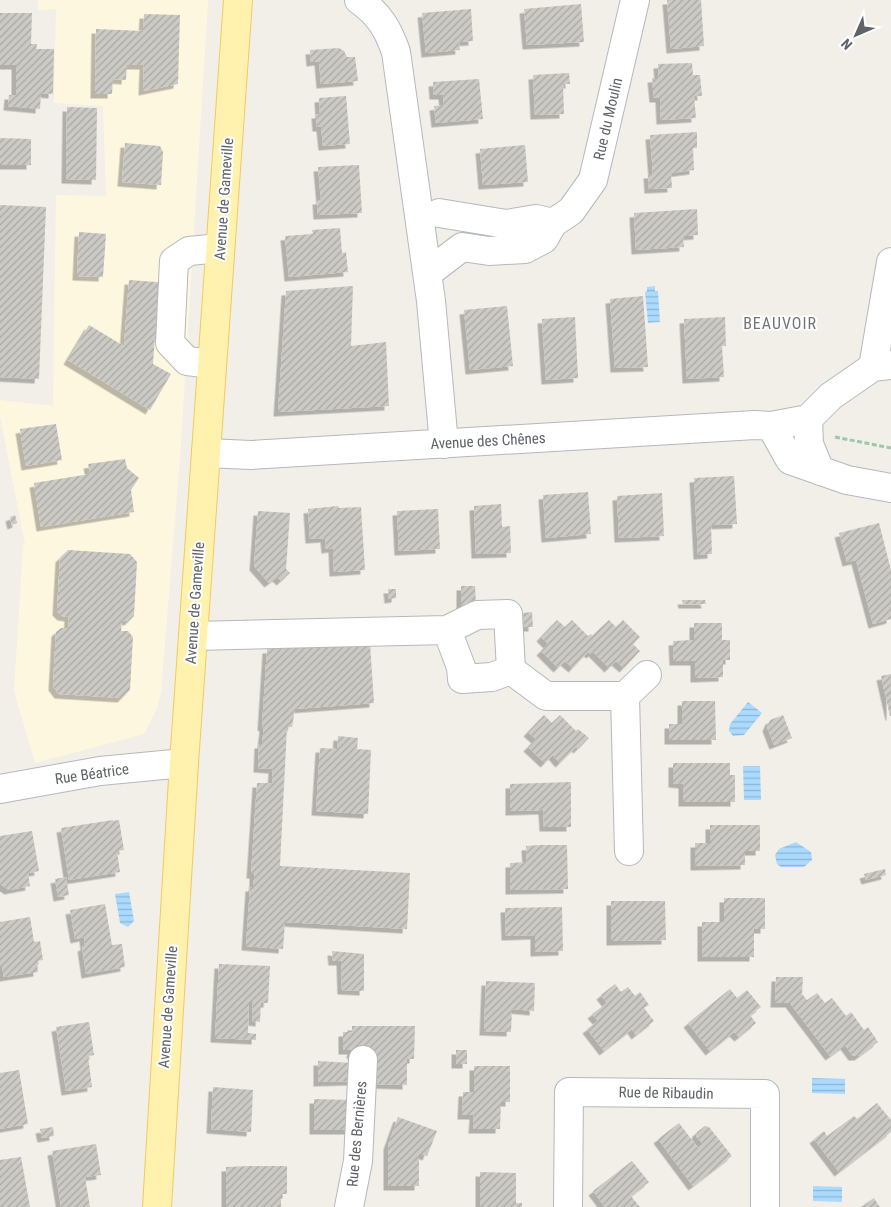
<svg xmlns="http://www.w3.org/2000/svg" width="891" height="1207" font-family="'Roboto Condensed',sans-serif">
<defs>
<pattern id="water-rules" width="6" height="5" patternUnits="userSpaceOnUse" patternTransform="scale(1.25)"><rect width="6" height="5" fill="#aadaff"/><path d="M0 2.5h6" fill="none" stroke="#8eb4d2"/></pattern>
<pattern id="building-hatch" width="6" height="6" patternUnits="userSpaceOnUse" patternTransform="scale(1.25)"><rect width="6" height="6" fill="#cccac5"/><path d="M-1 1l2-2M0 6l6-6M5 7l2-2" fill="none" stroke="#a9a8a4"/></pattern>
<filter id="shadow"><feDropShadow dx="-4.5" dy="4.5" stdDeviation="0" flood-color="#0004"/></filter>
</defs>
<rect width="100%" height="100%" fill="#f1efe8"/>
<path fill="#fef7e0" d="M38 0H208L180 458 161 692 157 708 144 734 35 763 14 691 23 545 25 544 0 416V400L53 406 56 195 106 196 103 106 54 103 56 9 38 10Z"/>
<path fill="url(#water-rules)" d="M655 286V291H658L660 322 648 323 645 292 647 291V287Z
M748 702 762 713 744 735 733 736 729 731 730 724Z
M743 766H760L761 800H744Z
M796 842 811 852 812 860 804 867H781L777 864 775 855 779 849Z
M129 892 134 921 128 927 120 923 115 894Z
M812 1078 845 1079V1094L812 1093Z
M813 1186 842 1187V1202L813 1201Z"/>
<path fill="url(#building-hatch)" filter="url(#shadow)" d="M667 0H701L704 46 671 49Z
M581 4 584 42 527 45 524 9Z
M471 9 473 41 459 42 460 50 426 53 422 13Z
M0 13H32L31 44H37L36 49H54L53 94 41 93 40 109 8 106 9 95H16V65H0Z
M144 14 180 15 178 84 143 91 144 65H127L126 80 113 79 112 94H95L96 29 143 31Z
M339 48 344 51 347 57H355L358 81 321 84 319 61 311 62 310 50Z
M692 63 693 75H700L702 96H694L696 118 661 120 660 98H654L652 78H659L658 64Z
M569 73 570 84H563L564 114 535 115 533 75Z
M479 79 483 119 436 123 434 106 444 105 443 95H434L433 82Z
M346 96 350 144 323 146 321 127H317L316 114H320L319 98Z
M67 107 97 108 96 180 66 179Z
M697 132V148H693L694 170 671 173 672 188 649 189 648 174H653L650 135Z
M0 138 31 139V165H0Z
M125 143 160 146 163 152 161 185 122 182Z
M525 145 528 182 483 185 480 149Z
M359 165 362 213 318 215 317 200H321L318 167Z
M0 205 46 207 39 379 0 377Z
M697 209 698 235 683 236 684 247 636 250 634 213Z
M340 228 342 253 346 252 348 272 289 277 285 236 313 234 312 230Z
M79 232 106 234 103 277 77 276Z
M129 280 184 284 179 337 155 335 153 364 171 374 150 410 68 360 89 325 124 346Z
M353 286 351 346 386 342 389 406 278 412 286 291Z
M643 296 648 367 615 368 610 299Z
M507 306 513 366 470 370 464 310Z
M575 317 578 378 546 380 542 319Z
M725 317 726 346H722L724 377 687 379 684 319Z
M56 424 62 460 26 466 20 429Z
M125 459 127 468 139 478 131 490 134 512 41 527 34 483 90 474 88 464Z
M734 476 737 524 711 525 712 554 698 555 694 478Z
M588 492 591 534 546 538 543 495Z
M662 493 664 536 619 538 617 496Z
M501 504 502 527 510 526 511 553 476 554 474 506Z
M338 506 339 508 361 507 365 570 334 572 333 548 326 549 325 538 310 539 308 509Z
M438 509 440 549 399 551 397 511Z
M258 511 290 513 286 569 290 573 281 581 277 577 269 583 254 566Z
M15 515 17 523 12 525 10 517Z
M879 523 891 570V619L873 624 856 560 847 562 839 533Z
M68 550 130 554 137 562 134 616 129 621 122 620 121 631H128L133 637 130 690 122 698 59 694 53 686 56 632 61 628H68L69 617 62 616 57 611 60 558Z
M461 586H475L476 604 461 606Z
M388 589H396V598L389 599Z
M682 600H705L706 604H683Z
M532 612 533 627H524L523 613Z
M557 620 565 627 572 620 588 636 591 634 592 636 609 620 616 627 623 620 640 637 633 644 640 651 624 668 616 661 609 668 593 652 591 654 588 652 573 668 565 661 558 668 541 651 548 644 541 637Z
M694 623H722V640H730V660H723V677L695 678V661H674L673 641 694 640Z
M370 643 374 703 295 709 292 727H287L280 866 410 873 407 929 285 922 283 949 246 946 250 887H253L254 880V874H251L257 783H272L273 769 258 768 259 744H262L264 727 262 726 267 649Z
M891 674V716H890L881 676Z
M682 701H715L716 740H669V724H682Z
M544 715 552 723 560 715 576 731 578 729 589 738 578 749 576 747 560 763 553 755 545 763 528 747 536 739 528 732Z
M783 715 792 738 774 745 767 727 770 720Z
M338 736 358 738 357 749 371 750 368 814 316 811 320 748 337 749Z
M673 763H730V775H735V802H683V784L673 783Z
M571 782V827H544L543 810 510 811V784Z
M113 820V821L119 820 124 850 117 851 120 872 69 880 61 828Z
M710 825H760V851H745V865L695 866V843H710Z
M32 831 39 871 28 873 30 886 9 890 0 884V836Z
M540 845H567L568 889 510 890V863L527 862 526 846Z
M885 869 886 875 866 880 864 874Z
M66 877 69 895 58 897 55 879Z
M724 898H765V929H754V957H702V922H724Z
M611 901H665L666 940 611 941Z
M105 904 112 945 122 944 125 967 86 974 82 947 85 946 84 937 75 939 70 910Z
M557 907H562L563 951 535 952V935L506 936 505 908Z
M30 917 34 942 40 941 43 960 37 961 38 972 4 977 2 967H0V922Z
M332 951 364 954V991L342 990 341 961H333Z
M219 964 270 966 268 1003H261L260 1022 252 1021 253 1002H249L248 1033 256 1034V1040L215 1038Z
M776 977H803L802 994 807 1000 817 993 825 1003 832 998 846 1016 851 1012 864 1030 868 1027 878 1042 859 1056H853L845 1045 830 1056 790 1003H775Z
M486 981 535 983 534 1011 512 1009 511 1032 484 1031Z
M615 984 621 992 628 987 635 996 640 992 649 1005 644 1008 654 1021 636 1035 632 1029 604 1051 587 1029 598 1021 592 1014 607 1003 601 995Z
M730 989 737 998 747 990 761 1007 750 1015 756 1023 739 1037 734 1032 710 1051 688 1023Z
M89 1022 94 1055 88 1056 92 1087 66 1091 56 1027Z
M352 1026H415L414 1059H407V1085L373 1084 351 1053 352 1050H343V1032H352Z
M456 1050H467V1064H456Z
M318 1061 351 1063 352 1081 318 1082Z
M474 1066H510V1102H501L500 1129H473L474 1115H462L463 1092H474Z
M19 1070 28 1124 0 1129V1073Z
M213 1087 253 1090 251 1132 211 1129Z
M314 1099 351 1100V1130H314Z
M877 1103 891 1120V1132L839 1172 814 1139 824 1131 827 1136 854 1116 857 1119Z
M398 1117 437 1131 427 1156 419 1153V1186H388V1145Z
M679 1123 698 1148 703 1144 696 1136 697 1132 705 1126 709 1127 732 1156 693 1186 658 1139Z
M53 1127 54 1136 42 1138 40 1129Z
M96 1144 101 1175 85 1177 90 1207H61L52 1151Z
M21 1157 30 1207H0V1160Z
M632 1161 649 1182 631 1196 640 1207H605L593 1191Z
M249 1166H287V1194H281V1207H226V1167Z
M480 1172 516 1173V1203H522V1207H480Z
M874 1198 880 1207H861Z"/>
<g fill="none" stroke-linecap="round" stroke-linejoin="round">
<defs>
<path id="minor" d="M359 0C379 14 388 29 396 52L431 301 444 444
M439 213 506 224 536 219 553 223
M428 273 462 247 489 251 525 249 544 239 553 223 571 211 593 180 635 0
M212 364 187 361 170 343 174 261 189 251 220 248
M873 367 891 262
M808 419 809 444 820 471
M771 426 790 460 847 480 891 488
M206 453 251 455 755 425 771 426 808 419 831 396 873 367 891 365
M193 636 447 630 477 615 508 614 511 670 492 677 462 679 461 667 447 630
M511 670 546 696H625L647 675
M625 696 629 851
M0 789 100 771 184 763
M349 1207 358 1161 363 1060
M568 1207 569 1092 765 1094V1207"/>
<path id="major" d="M157 1207 184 763 238 0"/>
</defs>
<use href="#minor" stroke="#b5b8bc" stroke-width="30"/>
<use href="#major" stroke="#f2c960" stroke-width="30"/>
<path stroke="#9cc7a9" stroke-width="3" stroke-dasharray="5 2.5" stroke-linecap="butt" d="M835 437 891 448"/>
<use href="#minor" stroke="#fff" stroke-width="28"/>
<use href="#major" stroke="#fff2af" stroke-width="28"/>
</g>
<g text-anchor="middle" stroke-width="4" stroke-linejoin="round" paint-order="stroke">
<g font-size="15" fill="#5f6368" stroke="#fff">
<text transform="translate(608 119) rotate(-77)" y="5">Rue du Moulin</text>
<text transform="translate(224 199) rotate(-86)" y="5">Avenue de Gameville</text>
<text transform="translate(488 441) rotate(-3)" y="5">Avenue des Chênes</text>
<text transform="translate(195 603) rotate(-86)" y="5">Avenue de Gameville</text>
<text transform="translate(92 774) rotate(-8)" y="5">Rue Béatrice</text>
<text transform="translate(168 1007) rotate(-86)" y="5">Avenue de Gameville</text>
<text transform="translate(666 1093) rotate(1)" y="5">Rue de Ribaudin</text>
<text transform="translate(357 1134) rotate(-85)" y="5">Rue des Bernières</text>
</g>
<g font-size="16" letter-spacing="1" fill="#70757a" stroke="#fff">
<text x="780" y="329">BEAUVOIR</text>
</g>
</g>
<g transform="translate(856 35) rotate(225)" stroke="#ffffff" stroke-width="4" paint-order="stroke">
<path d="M0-4L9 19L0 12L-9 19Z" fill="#5f6368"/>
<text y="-8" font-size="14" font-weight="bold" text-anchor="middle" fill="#5f6368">N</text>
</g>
</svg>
